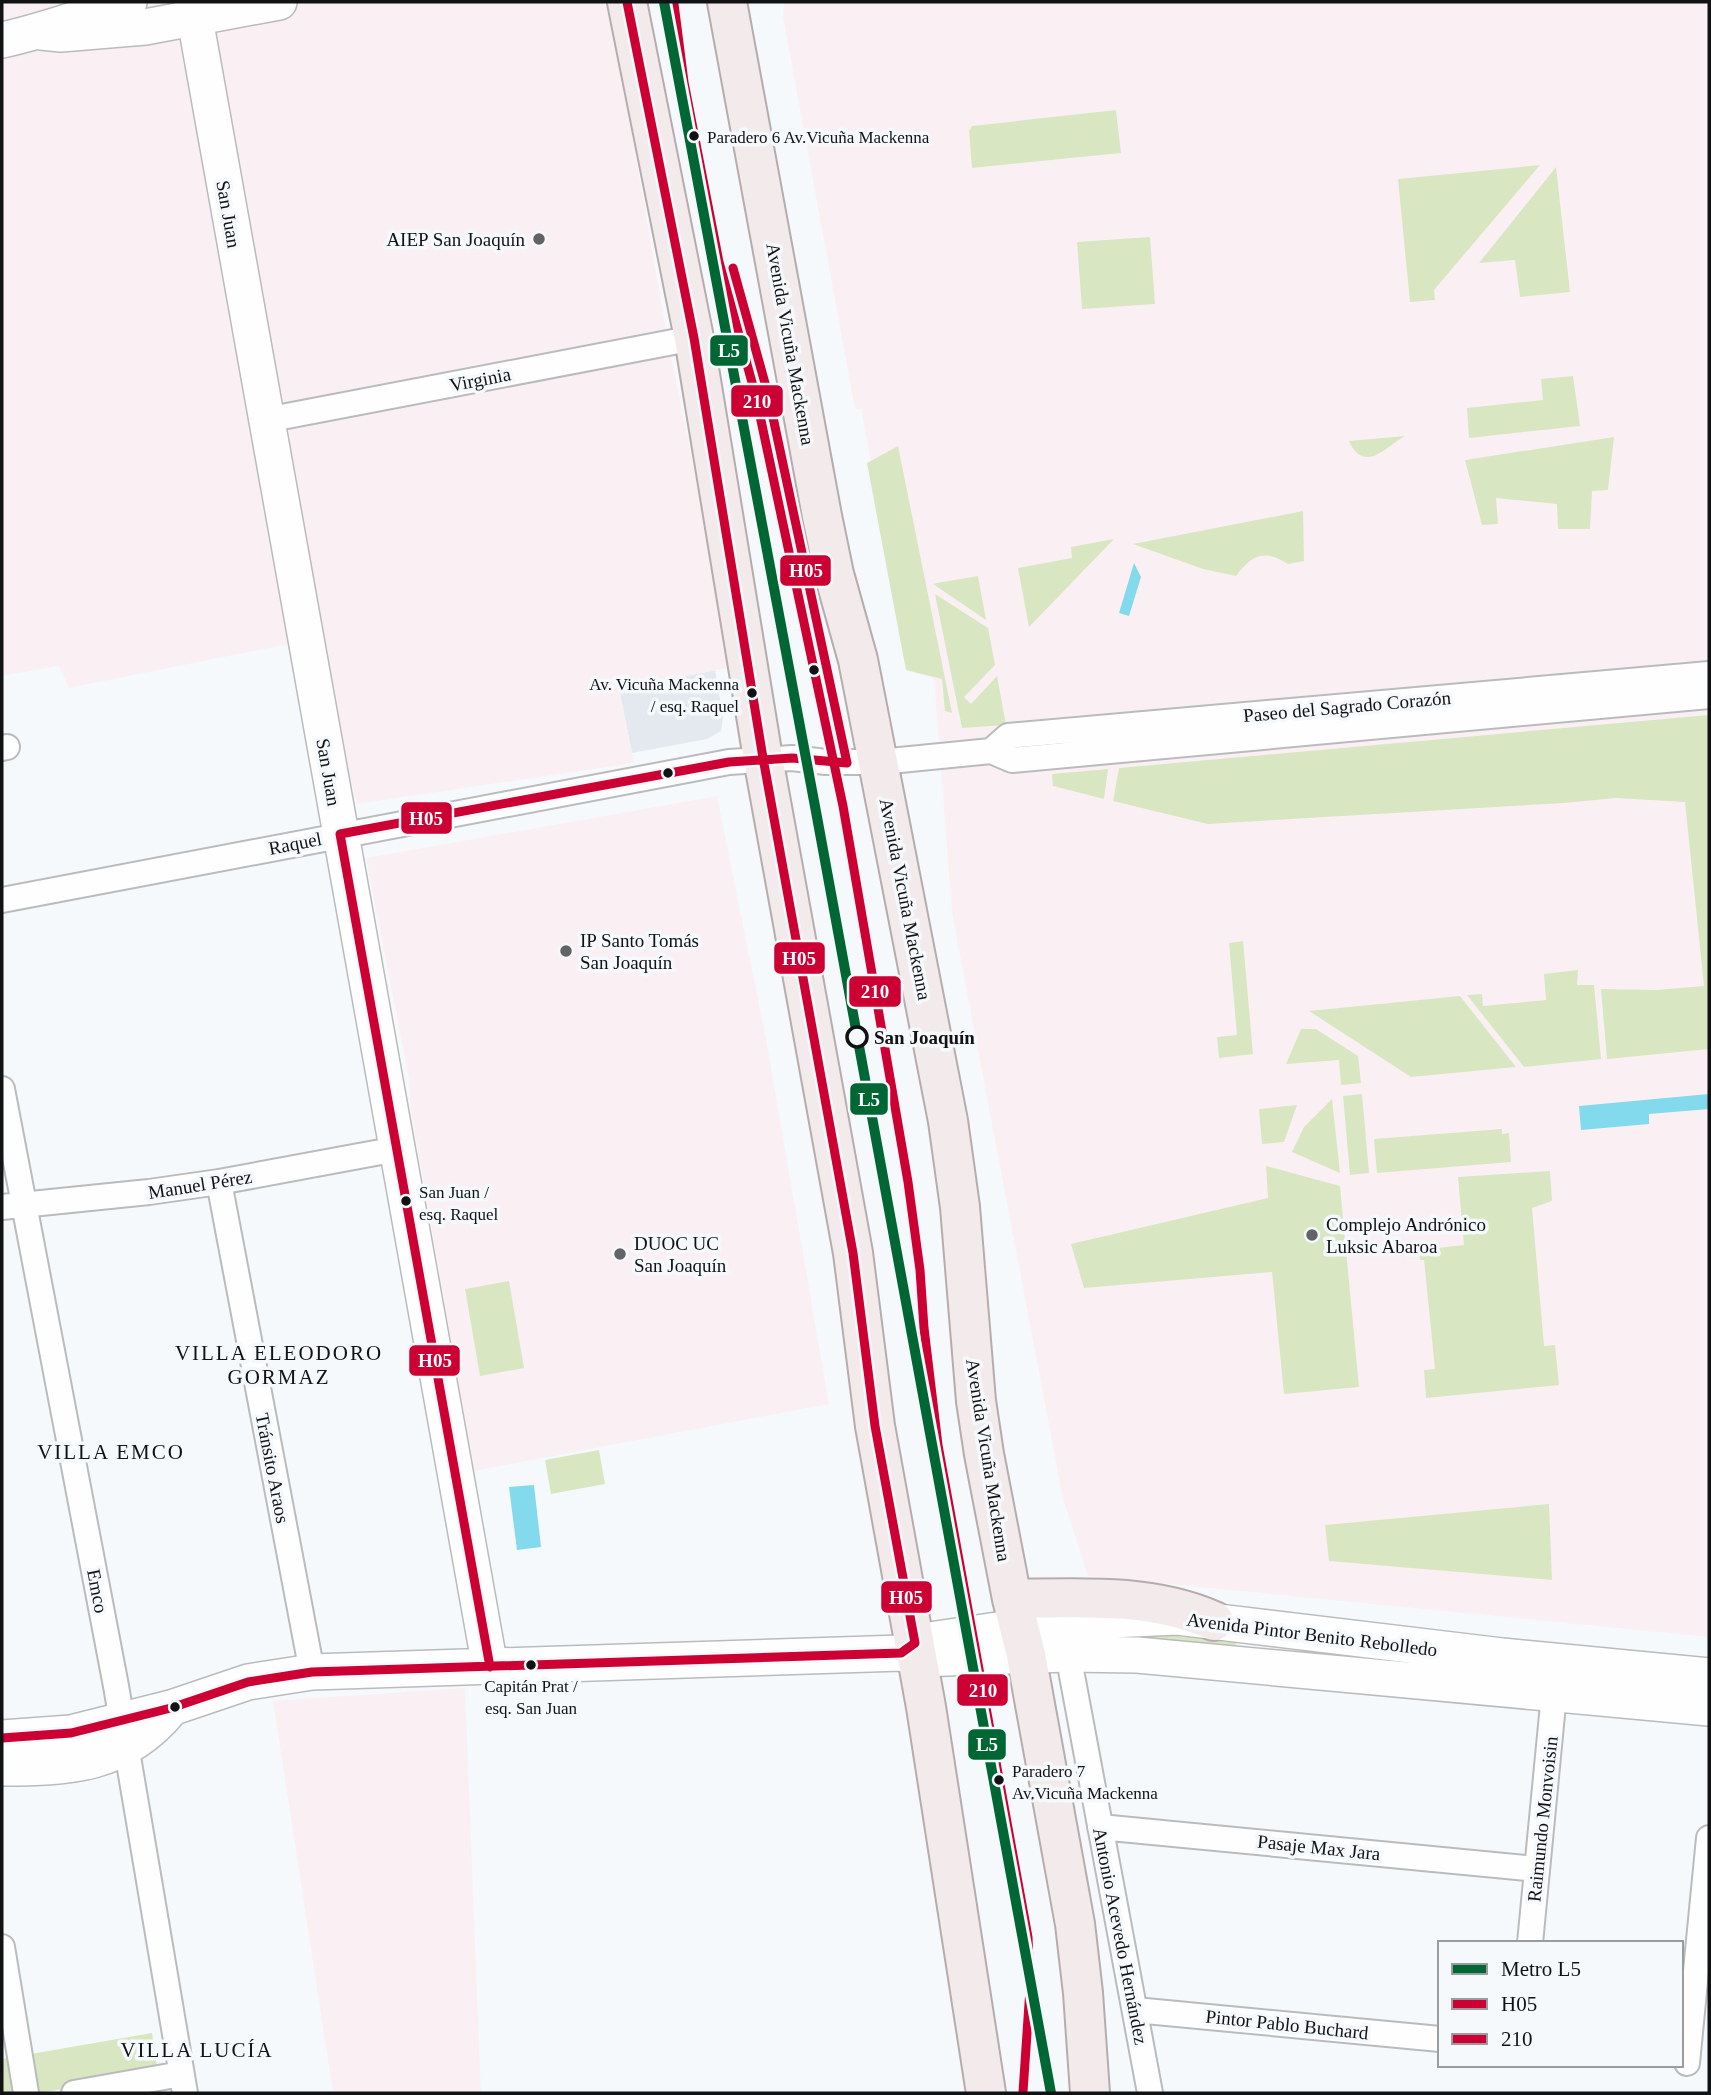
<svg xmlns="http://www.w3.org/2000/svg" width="1711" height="2095" font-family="Georgia,serif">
<rect width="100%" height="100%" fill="#f6f9fb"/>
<path fill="#e3e9ef" d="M715 670 723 717 721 731 707 739 632 753 619 689Z"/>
<path fill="#faf0f4" d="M2 2H609L667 336 734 667 619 689 634 763 357 804 314 639 69 688 59 666 2 676Z
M784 2H1709V1637L1088 1576 1063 1499 952 913 934 679 906 670 867 463 871 462 861 409H855L783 17Z
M717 796 767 1044 829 1404 474 1471 410 1105V1084L366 858Z
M465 1688 481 2093H333L273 1701Z"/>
<path fill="#d8e7c2" d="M1116 110 1121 153 972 168 969 131 972 126Z
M1540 165 1434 290 1435 300 1410 302 1398 179Z
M1556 167 1570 292 1520 297 1515 260 1479 263Z
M1150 237 1155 304 1082 309 1077 242Z
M1573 376 1580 426 1469 438 1467 408 1543 400 1541 379Z
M1405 436C1387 446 1364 475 1349 441Z
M1614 437 1608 490 1592 491 1590 529H1558L1557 504 1496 498 1498 524 1482 525 1465 460Z
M898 446 952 713 945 711 942 679 906 670 867 463Z
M1303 511 1304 561 1288 564C1265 549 1252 554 1236 576L1203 569 1133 544Z
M1114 539 1029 627 1018 568 1072 558 1071 547Z
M978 576 986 620 933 584 937 583Z
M935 594 988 628 995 665 964 697 971 704 997 676 1006 725 962 728Z
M1709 715V1049L1607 1059 1601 989 1656 990 1704 986 1685 802 1616 798 1564 803 1208 824 1113 801 1119 768Z
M1108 769 1104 799 1053 786 1052 774Z
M1243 941 1253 1054 1219 1058 1217 1037 1237 1035 1229 943Z
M1578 970 1577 985H1594L1601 1059 1524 1067 1467 995 1482 994 1483 1006 1546 1000 1544 974Z
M1460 996 1516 1067 1411 1077 1309 1011Z
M1301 1029H1316L1358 1056 1361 1083 1341 1085 1339 1060 1286 1064Z
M1362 1094 1369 1173 1350 1175 1343 1096Z
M1332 1099 1340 1173 1292 1152 1304 1127Z
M1297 1105 1284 1142 1262 1144 1259 1109Z
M1502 1129V1134L1509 1133 1511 1162 1377 1173 1374 1139Z
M1266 1166 1340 1186 1359 1387 1284 1394 1272 1272 1084 1288 1071 1244 1268 1198Z
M1550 1171 1552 1201 1532 1208 1544 1346 1555 1345 1559 1385 1426 1398 1424 1370 1435 1369 1424 1260H1420L1419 1250 1464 1245 1458 1177Z
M509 1281 524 1368 480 1376 465 1289Z
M599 1450 605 1484 551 1494 545 1460Z
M1549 1504 1552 1580 1329 1561 1325 1525Z
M1107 1624 1238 1631 1235 1654 1078 1641Z
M152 2033 158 2073 39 2093H2V2059Z"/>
<path fill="#83daec" d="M1134 563 1141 577 1129 616 1119 613Z
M1709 1094V1109L1649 1114V1124L1581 1130 1579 1106Z
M534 1485 541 1547 517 1550 509 1487Z"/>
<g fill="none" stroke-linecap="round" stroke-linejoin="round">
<defs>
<path id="street" d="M266 420 694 338
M2 748 7 747
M991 751 1008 736 1709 674
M2 900 729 762 792 758 826 762H880L991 751 1012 760 1709 696
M2 1089 116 1686 185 2093
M219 1182 312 1672
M2 1207 149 1192 219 1182 397 1149
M1068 1654 1150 2093
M1100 1827 1537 1869
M1530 1943 1554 1694
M2 1947 26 2093
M1135 2010 1440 2039
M1687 2063 1709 1838
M74 2093 181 2074"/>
<path id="secondary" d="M192 2 490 1667
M41 32 61 34 145 27 279 2
M2 40C45 31 86 15 129 2
M923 1641 1044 1623 1177 1617 1502 1656 1709 1676
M2 1738 71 1733 171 1708 248 1682 312 1672 901 1653 918 1659 1068 1654 1137 1655 1709 1708
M2 1768C68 1768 124 1766 170 1710"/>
<path id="primary" d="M627 2 694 338 763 758 853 1253 875 1426 926 1707 986 2093
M727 2 822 516 834 574 858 660 948 1121 960 1207 976 1401 984 1454 1012 1599 1026 1655 1075 1924 1083 1993 1090 2093
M1012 1599C1080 1598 1151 1593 1214 1621"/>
</defs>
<use href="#street" stroke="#b9bbbc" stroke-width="28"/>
<use href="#secondary" stroke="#b9bbbc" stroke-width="38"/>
<use href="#primary" stroke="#b7acad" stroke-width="42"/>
<use href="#street" stroke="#fefefe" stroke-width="24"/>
<use href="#secondary" stroke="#fefefe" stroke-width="35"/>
<use href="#primary" stroke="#f2eaeb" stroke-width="38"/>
<defs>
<path id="bus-1" d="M490 1667 340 834 729 762 792 758 847 763 768 394 733 268
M2 1738 71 1733 171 1708 248 1682 312 1672 901 1653 915 1643 875 1426 853 1253 763 758 694 338 627 2"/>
<path id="bus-2" d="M674 4 684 82 719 262 756 397 843 806 908 1182 920 1270 924 1328 938 1445 1028 1937 1030 1989 1023 2092"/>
</defs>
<use href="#bus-1" stroke="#f5f9fc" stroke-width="14"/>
<use href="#bus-2" stroke="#f5f9fc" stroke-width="14"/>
<use href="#bus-1" stroke="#c03" stroke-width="9"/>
<use href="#bus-2" stroke="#c03" stroke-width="9"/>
<defs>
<path id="metro-1" d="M664 2 817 817 1051 2093"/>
</defs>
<use href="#metro-1" stroke="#f5f9fc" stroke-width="16"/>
<use href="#metro-1" stroke="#063" stroke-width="10"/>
</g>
<g fill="#111214" stroke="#f5f9fc" stroke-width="2.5">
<circle cx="694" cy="136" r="6"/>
<circle cx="814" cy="670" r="6"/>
<circle cx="752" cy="693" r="6"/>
<circle cx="668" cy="773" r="6"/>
<circle cx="406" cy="1201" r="6"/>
<circle cx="531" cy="1665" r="6"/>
<circle cx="175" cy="1707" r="6"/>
<circle cx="999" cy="1780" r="6"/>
</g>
<g fill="#616365" stroke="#f5f9fc" stroke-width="2.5">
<circle cx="539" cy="239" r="7"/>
<circle cx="566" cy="951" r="7"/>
<circle cx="1312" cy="1235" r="7"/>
<circle cx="620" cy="1254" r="7"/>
</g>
<circle fill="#f5f9fc" stroke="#111214" stroke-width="3.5" cx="857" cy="1037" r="10"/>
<g text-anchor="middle" stroke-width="7" stroke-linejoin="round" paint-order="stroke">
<g font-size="17" fill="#111214" stroke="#f5f9fc" text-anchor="start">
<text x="707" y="143">Paradero 6 Av.Vicuña Mackenna</text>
<text x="739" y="690" text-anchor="end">Av. Vicuña Mackenna<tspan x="739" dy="22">/ esq. Raquel</tspan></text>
<text x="419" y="1198">San Juan /<tspan x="419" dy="22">esq. Raquel</tspan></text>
<text x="531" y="1692" text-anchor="middle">Capitán Prat /<tspan x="531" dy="22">esq. San Juan</tspan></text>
<text x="1012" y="1777">Paradero 7<tspan x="1012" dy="22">Av.Vicuña Mackenna</tspan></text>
</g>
<g font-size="19" fill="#111214" stroke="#f5f9fc">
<text transform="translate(229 214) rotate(80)" y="7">San Juan</text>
<text transform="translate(791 344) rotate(80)" y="7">Avenida Vicuña Mackenna</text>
<text transform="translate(480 379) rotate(-11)" y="7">Virginia</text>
<text transform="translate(1347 706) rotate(-5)" y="7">Paseo del Sagrado Corazón</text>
<text transform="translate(329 772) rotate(80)" y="7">San Juan</text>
<text transform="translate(295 843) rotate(-11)" y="7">Raquel</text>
<text transform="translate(906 899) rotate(79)" y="7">Avenida Vicuña Mackenna</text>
<text transform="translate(200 1184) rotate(-9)" y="7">Manuel Pérez</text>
<text transform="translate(989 1460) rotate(81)" y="7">Avenida Vicuña Mackenna</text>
<text transform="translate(273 1468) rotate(79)" y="7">Tránsito Araos</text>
<text transform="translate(98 1591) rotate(79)" y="7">Emco</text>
<text transform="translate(1312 1634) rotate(7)" y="7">Avenida Pintor Benito Rebolledo</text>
<text transform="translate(1542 1819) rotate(-84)" y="7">Raimundo Monvoisin</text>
<text transform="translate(1319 1847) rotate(6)" y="7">Pasaje Max Jara</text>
<text transform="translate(1121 1936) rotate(79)" y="7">Antonio Acevedo Hernández</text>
<text transform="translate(1287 2024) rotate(6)" y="7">Pintor Pablo Buchard</text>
</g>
<g font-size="19" fill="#111214" stroke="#f5f9fc" text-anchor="start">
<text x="525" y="246" text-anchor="end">AIEP San Joaquín</text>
<text x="580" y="947">IP Santo Tomás<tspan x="580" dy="22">San Joaquín</tspan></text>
<text x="1326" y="1231">Complejo Andrónico<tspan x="1326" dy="22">Luksic Abaroa</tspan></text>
<text x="634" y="1250">DUOC UC<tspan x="634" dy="22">San Joaquín</tspan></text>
</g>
<g font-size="19" font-weight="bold" fill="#111214" stroke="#f5f9fc" text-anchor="start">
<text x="874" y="1044">San Joaquín</text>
</g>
<g font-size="21" letter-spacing="2" fill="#111214" stroke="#f5f9fc">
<text x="279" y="1360">VILLA ELEODORO<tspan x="279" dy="24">GORMAZ</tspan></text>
<text x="111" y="1459">VILLA EMCO</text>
<text x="197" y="2057">VILLA LUCÍA</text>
</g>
</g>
<g stroke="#f5f9fc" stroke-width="2.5">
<rect x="709" y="334" width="40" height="33" rx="7" fill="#063"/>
<rect x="730" y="384" width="54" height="34" rx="7" fill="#c03"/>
<rect x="779" y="554" width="53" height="33" rx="7" fill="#c03"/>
<rect x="400" y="801" width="53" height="34" rx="7" fill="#c03"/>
<rect x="773" y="941" width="53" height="34" rx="7" fill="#c03"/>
<rect x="848" y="975" width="54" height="33" rx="7" fill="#c03"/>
<rect x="849" y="1082" width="40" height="34" rx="7" fill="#063"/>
<rect x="408" y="1344" width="53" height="33" rx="7" fill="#c03"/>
<rect x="880" y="1580" width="53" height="34" rx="7" fill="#c03"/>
<rect x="956" y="1673" width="53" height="34" rx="7" fill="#c03"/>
<rect x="967" y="1728" width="40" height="33" rx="7" fill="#063"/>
</g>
<g font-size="19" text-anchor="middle" font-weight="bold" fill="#fff">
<text x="729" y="357">L5</text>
<text x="757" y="408">210</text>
<text x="806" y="577">H05</text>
<text x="426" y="825">H05</text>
<text x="799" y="965">H05</text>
<text x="875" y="998">210</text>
<text x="869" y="1106">L5</text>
<text x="435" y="1367">H05</text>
<text x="906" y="1604">H05</text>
<text x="983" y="1697">210</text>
<text x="987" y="1751">L5</text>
</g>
<rect width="1711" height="2095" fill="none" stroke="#111214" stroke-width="7"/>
<rect x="1438" y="1941" width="245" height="126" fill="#f5f9fc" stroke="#9a9d9f" stroke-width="2"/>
<rect x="1452" y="1964" width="35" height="10" fill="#006633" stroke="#9a9d9f" stroke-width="2"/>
<text x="1501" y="1976" font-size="21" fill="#111214">Metro L5</text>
<rect x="1452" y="1999" width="35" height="10" fill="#cc0033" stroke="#9a9d9f" stroke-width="2"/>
<text x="1501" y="2011" font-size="21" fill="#111214">H05</text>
<rect x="1452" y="2034" width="35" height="10" fill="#cc0033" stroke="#9a9d9f" stroke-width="2"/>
<text x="1501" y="2046" font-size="21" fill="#111214">210</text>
</svg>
